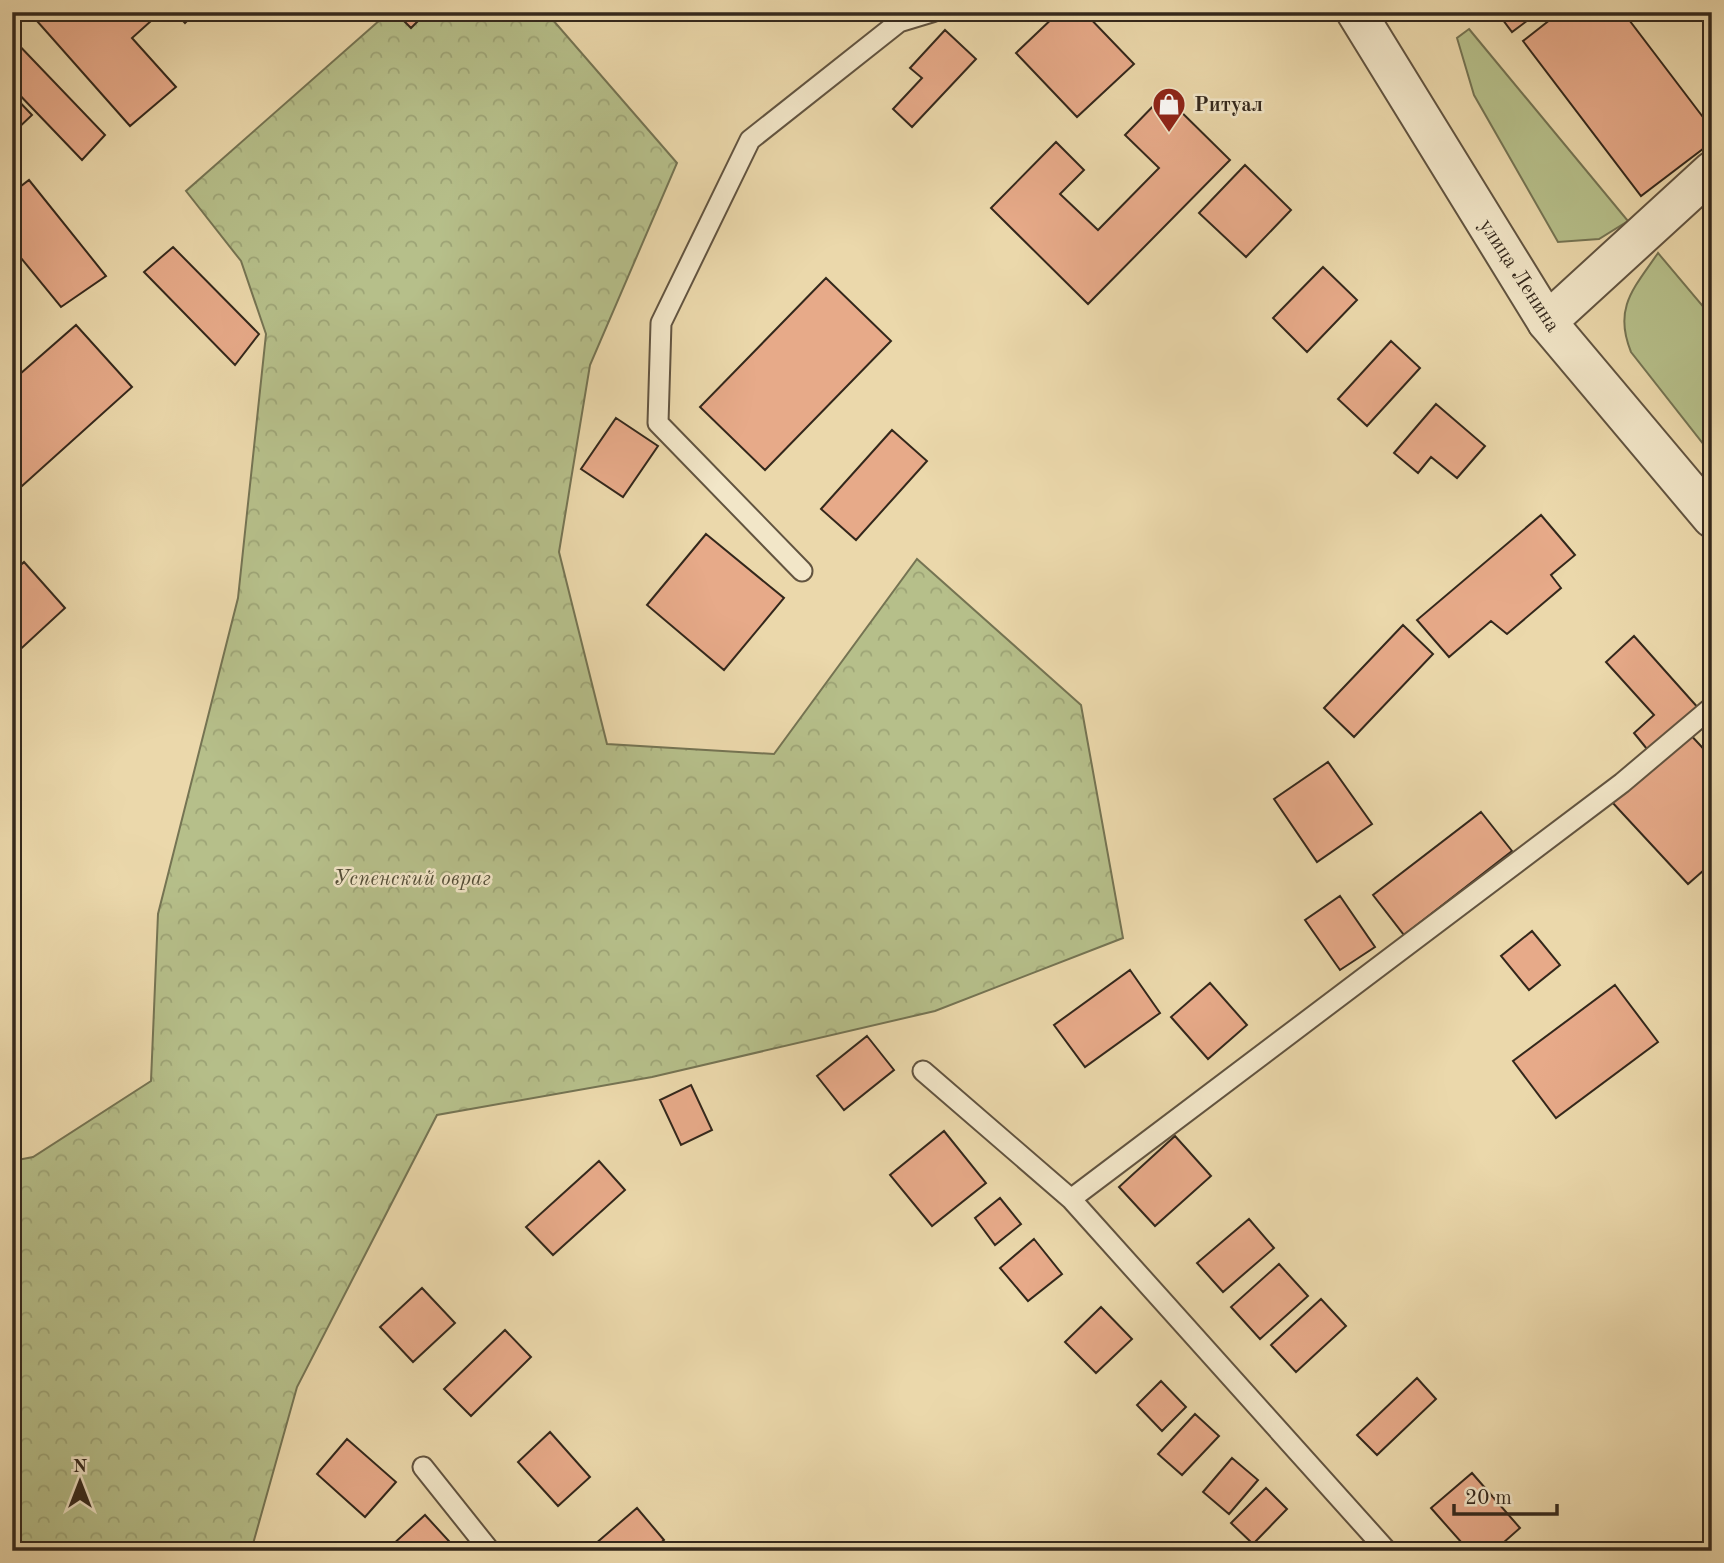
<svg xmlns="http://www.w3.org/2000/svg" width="1724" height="1563" font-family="'Old Standard TT',serif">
<defs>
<pattern id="forest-crowns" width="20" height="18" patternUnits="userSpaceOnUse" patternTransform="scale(1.75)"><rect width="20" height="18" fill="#b6bf8a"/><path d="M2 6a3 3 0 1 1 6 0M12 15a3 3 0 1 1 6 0" fill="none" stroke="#9da476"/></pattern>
</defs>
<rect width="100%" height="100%" fill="#ebd8ab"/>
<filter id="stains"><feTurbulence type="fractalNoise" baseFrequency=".00286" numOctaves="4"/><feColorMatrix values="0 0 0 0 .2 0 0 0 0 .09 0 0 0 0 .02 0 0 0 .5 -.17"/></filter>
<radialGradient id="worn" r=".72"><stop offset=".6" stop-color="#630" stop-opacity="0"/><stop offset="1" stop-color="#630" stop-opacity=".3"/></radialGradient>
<path fill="#b6bf8a" stroke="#757453" stroke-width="2" d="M1469 29 1628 221 1599 239 1558 242 1474 95 1457 38Z
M1658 253 1712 317V455L1631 352C1613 308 1634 288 1658 253Z"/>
<path fill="url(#forest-crowns)" stroke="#757453" stroke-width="2" d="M389 12H546L677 163 590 365 559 552 607 744 774 754 917 559 1081 705 1123 938 935 1011 652 1077 437 1115 297 1387 251 1551H12V1161L33 1157 151 1081 158 914 238 598 266 334 241 261 186 191Z"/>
<path fill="#e7aa89" stroke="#34281c" stroke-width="2" d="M29 12H161L132 38 176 87 130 126Z
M175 12H196L185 23Z
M395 12H427L411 28Z
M1059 12H1084L1134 64 1077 117 1016 53Z
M1497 12H1539L1512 32Z
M1560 12H1623L1712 129V142L1641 196 1523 41Z
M945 30 976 59 912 127 893 109 922 78 910 68Z
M12 38 105 135 82 160 12 87Z
M12 94 32 115 12 134Z
M1164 95 1230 160 1088 304 991 208 1056 142 1084 170 1060 194 1098 230 1159 168 1125 135Z
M1245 165 1291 210 1246 257 1199 213Z
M29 180 106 276 61 307 12 247V193Z
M173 247 259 334 235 365 144 272Z
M1323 267 1357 300 1307 352 1273 318Z
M826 278 891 341 765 470 700 407Z
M76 325 132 387 12 495V381Z
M1391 341 1420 368 1367 426 1338 399Z
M1436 404 1485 446 1457 478 1431 457 1418 473 1394 453Z
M616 418 658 446 623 497 581 469Z
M892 430 927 461 856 540 821 509Z
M1541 515 1575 555 1551 575 1561 588 1507 634 1491 621 1449 657 1417 620Z
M706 534 784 598 724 670 647 605Z
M24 562 65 608 12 657V573Z
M1403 625 1433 654 1354 737 1324 708Z
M1634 636 1700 710 1651 754 1634 733 1654 715 1606 662Z
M1687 731 1712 758V863L1688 884 1611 801Z
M1328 762 1372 824 1317 862 1274 799Z
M1481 812 1512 851 1404 935 1373 895Z
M1340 896 1375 947 1340 970 1305 920Z
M1532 931 1560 965 1529 990 1501 956Z
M1130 970 1160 1013 1085 1067 1054 1025Z
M1210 983 1247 1025 1208 1059 1171 1017Z
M1615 985 1658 1042 1556 1118 1513 1061Z
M867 1036 894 1070 844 1110 817 1076Z
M691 1085 712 1130 681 1145 660 1100Z
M944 1131 986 1183 932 1226 890 1175Z
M1175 1136 1211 1176 1155 1226 1119 1187Z
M599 1161 625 1190 553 1255 526 1227Z
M1000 1198 1021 1224 995 1245 975 1218Z
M1249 1219 1274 1248 1223 1292 1197 1263Z
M1034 1239 1062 1274 1028 1301 1000 1268Z
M1279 1264 1308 1296 1260 1339 1231 1307Z
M422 1288 455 1323 413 1362 380 1327Z
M1321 1299 1346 1326 1296 1372 1271 1345Z
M1101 1307 1132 1339 1096 1373 1065 1342Z
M505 1330 531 1357 471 1416 444 1389Z
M1417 1378 1436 1399 1377 1455 1357 1435Z
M1161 1381 1186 1407 1162 1431 1137 1405Z
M1195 1414 1219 1436 1182 1475 1158 1454Z
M550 1432 590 1477 558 1506 518 1462Z
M347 1439 396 1482 365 1517 317 1474Z
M1232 1458 1258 1480 1229 1514 1203 1492Z
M1472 1473 1520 1528 1494 1551H1469L1431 1508Z
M1266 1488 1287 1509 1253 1544 1231 1523Z
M637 1508 664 1540 651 1551H587Z
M425 1515 458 1551H395L391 1546Z"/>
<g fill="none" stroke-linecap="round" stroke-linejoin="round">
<defs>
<path id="service" d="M802 571 658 423 661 323 750 140 899 22 932 12
M923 1071 1071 1199 1387 1551
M1071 1199 1622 783 1712 707
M423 1467 490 1551"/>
<path id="minor" d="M1547 322 1712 171"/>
<path id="tertiary" d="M1356 12 1547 322 1712 518"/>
</defs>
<use href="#service" stroke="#625440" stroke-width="23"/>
<use href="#minor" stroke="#625440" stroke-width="42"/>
<use href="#tertiary" stroke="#625440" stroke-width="42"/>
<use href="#service" stroke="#f2e6c8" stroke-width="19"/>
<use href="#minor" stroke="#f2e6c8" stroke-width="38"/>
<use href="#tertiary" stroke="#f2e6c8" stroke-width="38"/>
</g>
<defs>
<symbol id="shop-pin" viewBox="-11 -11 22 30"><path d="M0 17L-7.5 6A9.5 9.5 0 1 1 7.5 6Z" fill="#8f2418" stroke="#f2e6c8"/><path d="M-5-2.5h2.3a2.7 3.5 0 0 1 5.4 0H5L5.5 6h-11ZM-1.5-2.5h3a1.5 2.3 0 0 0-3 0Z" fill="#fff"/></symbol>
</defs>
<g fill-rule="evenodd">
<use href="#shop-pin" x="1150" y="85" width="38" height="52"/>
</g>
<g text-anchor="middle" stroke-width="5" stroke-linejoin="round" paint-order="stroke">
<g font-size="21" font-weight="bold" fill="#34281c" stroke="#f2e6c8" text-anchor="start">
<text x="1194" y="111">Ритуал</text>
</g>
<g font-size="21" fill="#34281c" stroke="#f2e6c8">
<text transform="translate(1520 275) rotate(57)" y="7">улица Ленина</text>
</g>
<g font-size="21" font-style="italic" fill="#544e38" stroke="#f2e6c8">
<text x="412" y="885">Успенский овраг</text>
</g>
</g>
<rect width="1724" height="1563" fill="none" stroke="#ebd8ab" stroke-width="42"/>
<rect x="14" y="14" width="1696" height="1535" fill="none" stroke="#34281c" stroke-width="3.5"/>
<rect x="21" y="21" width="1682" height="1521" fill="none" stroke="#34281c" stroke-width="2"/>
<g transform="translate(80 1482)" stroke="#f2e6c8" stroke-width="5" paint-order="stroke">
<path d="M0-5L12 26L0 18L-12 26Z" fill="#34281c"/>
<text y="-10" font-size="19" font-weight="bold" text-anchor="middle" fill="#34281c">N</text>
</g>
<path d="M1454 1504v10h103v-10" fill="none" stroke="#34281c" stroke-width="3.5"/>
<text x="1465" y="1504" font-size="21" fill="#34281c" stroke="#f2e6c8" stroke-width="5" paint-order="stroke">20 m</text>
<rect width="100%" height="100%" filter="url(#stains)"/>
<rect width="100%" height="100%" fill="url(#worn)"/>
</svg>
